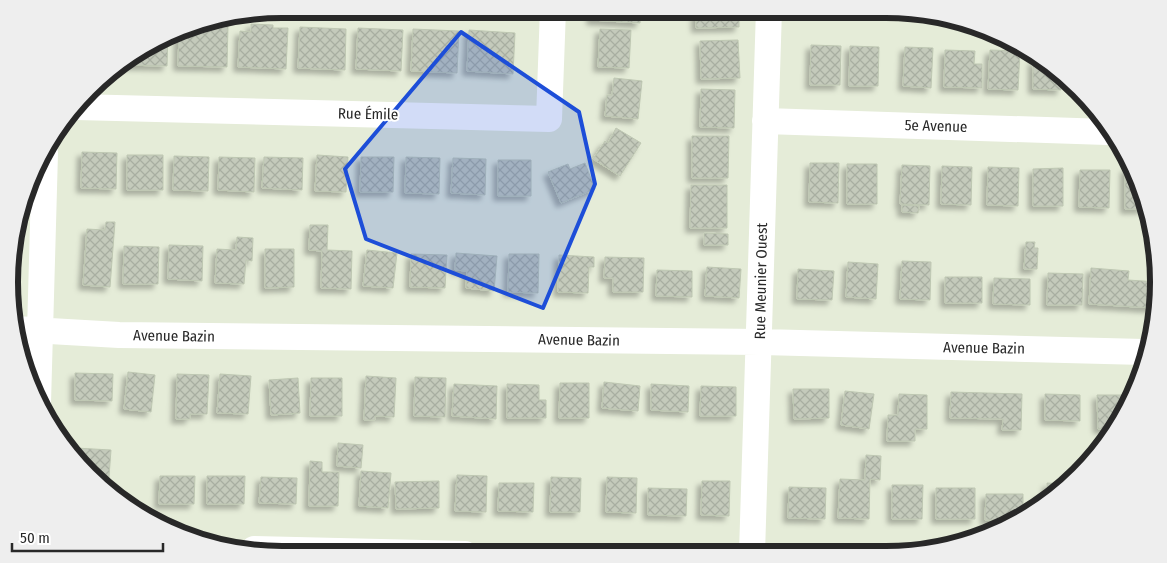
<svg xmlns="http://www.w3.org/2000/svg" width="1167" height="563" font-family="'Fira Sans Condensed',sans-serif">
<defs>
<pattern id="building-cross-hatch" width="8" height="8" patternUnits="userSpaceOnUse" patternTransform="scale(1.25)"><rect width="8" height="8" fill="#c4cabb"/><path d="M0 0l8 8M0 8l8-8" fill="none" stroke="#a8aea1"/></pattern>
<filter id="shadow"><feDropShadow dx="-4.5" dy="4.5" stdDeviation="2.5" flood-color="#0004"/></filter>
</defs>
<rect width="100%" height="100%" fill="#e5ecd8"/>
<path fill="#dcefc6" d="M769 9H886L927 17 769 12Z"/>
<path fill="url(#building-cross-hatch)" stroke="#bec7b2" filter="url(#shadow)" d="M592 9H641L640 23 591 20Z
M696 9H739V27L696 28Z
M251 24 273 25V28H288L286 69 238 67 240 31 251 32Z
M189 26H228L227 67 178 66 179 31Z
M300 27 346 29 345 70 298 68Z
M358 28 403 30 401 71 356 69Z
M413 29 459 31 457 73 411 71Z
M600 29 631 30 629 68 598 67Z
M469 30 515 33 513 74 467 71Z
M168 37 167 66 119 65V63Z
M738 40 740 78 701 79 700 41Z
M811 45 841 46 840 85H810Z
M850 46 879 47 878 86H849Z
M905 47 933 48 931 88 903 86Z
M945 50 975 51 974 64H982V88L944 87Z
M990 50 1020 51 1018 90 988 89Z
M1033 59 1061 77V90L1033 89Z
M614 78 642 81 638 119 605 116 607 95H612Z
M701 89 735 90 734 128 700 127Z
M616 128 641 143 620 176 593 159 605 141 608 143Z
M692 136H729L728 178H692Z
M82 152 117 153 116 189 81 188Z
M127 155H163V190H127Z
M317 155 348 157 346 192 315 191Z
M174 156 209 157 208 191 173 190Z
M219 157 255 158 254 192 218 190Z
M264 157 303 158 302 190 262 188Z
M361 157H394L393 192H360Z
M406 157 440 158 439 194 405 193Z
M453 158 486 159 485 195 451 193Z
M498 160H531V196H498Z
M585 163 595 189 561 203 548 172 568 164 570 169Z
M810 163H839L838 203 809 202Z
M847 164H877V204H847Z
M902 165 930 166 929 205 900 204Z
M942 166 972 167 971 205 941 204Z
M988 167 1019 168 1018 206 987 205Z
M1063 168V206H1033V169Z
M1125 168H1131L1138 177 1144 209H1125Z
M1080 170H1110L1109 208 1079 207Z
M691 185H727V228H690Z
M902 205 919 206 918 213 902 212Z
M106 222H115L110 287 83 285 87 229 105 230Z
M310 225H328L327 250 352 251 351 289 321 288 322 251 309 250Z
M704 233 728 234V245H704Z
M237 237 253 238 252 261 246 260 244 284 215 283 217 249 236 250Z
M1026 242H1035L1034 248H1038L1037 269H1024Z
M169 245 203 246 202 281 168 279Z
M124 246 159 247 158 284H123Z
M265 249H294V287L265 288Z
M367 250 397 253 393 288 363 286Z
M13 251 19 252 16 284H12Z
M456 253 497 256 494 291 466 288 467 271 455 270Z
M411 254 447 255 445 288 410 287Z
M509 254H539L538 293 508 292Z
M559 255 594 257V267H589L588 293 558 292Z
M605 257 644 258 643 292H613V278H604Z
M902 261 931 262 930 300 900 299Z
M848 262 878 264 876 299 846 297Z
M707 267 741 269 739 298 705 296Z
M1091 268 1129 271 1128 280 1158 282 1153 308 1089 304Z
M798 269 834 271 832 300 797 299Z
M657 270 692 271V297L656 296Z
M1048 273 1083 274 1082 305H1047Z
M945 277H982V303H945Z
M994 278 1030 279V305L993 304Z
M128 372 155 375 151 412 124 409Z
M75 373 113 374 112 401 75 400Z
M177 374 209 375 207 414H190V419H176Z
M220 374 251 376 248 414 217 413Z
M366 376 396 378 394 417 375 416V420H364Z
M415 377 446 378 445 417 414 416Z
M298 378 300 413 271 415 269 380Z
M311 378H342V416H310Z
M604 382 640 386 638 411 602 408Z
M560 383H589V418H559Z
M454 384 497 386 496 419 452 416Z
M507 384 539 385V400H546V418H507Z
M651 384 689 386 688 412 651 410Z
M701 386 736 387V416H700Z
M793 389H829V418L794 419Z
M845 391 874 394 869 429 841 425Z
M951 392 1022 394 1021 430H1002L1003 419 950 418Z
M899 394 927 395V429H915V441H887L888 415H898Z
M1045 394 1080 395V421L1045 420Z
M1097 395H1127V403L1113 429H1098Z
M338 443 363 445 361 468 337 466Z
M76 448 111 450 108 490 101 486 76 453Z
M866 455 881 456 880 480 870 479 869 519 838 518 840 479 865 480Z
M310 461 322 462V472H339L338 506H309Z
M361 471 391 473 388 508 359 506Z
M457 475 487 476 486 512 455 511Z
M160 476H195L194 504H159Z
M207 476H245L244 504H207Z
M261 477 297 478 296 504 259 503Z
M551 477 581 478 580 512H550Z
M607 477 637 478 636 513 606 512Z
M439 481V508L396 509 395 482Z
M702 481H730L729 516 701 515Z
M499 483H534L533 512 498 511Z
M1047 483 1065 484 1052 498 1039 505V494L1047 495Z
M892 485H923L922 519H892Z
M789 487 826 488 825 519 788 518Z
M648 488 687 489 686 516 648 515Z
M936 488H975V519H936Z
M986 494H1023V515L1013 520H985Z"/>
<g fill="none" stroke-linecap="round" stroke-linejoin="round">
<path stroke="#fff" stroke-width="26" d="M76 107 549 119 553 9
M765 121 1107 132
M15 329 119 335 760 342 1144 352
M38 403 45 153
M254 549 465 554
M752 553 769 9"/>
</g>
<path fill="#1d4ed8" fill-opacity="0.2" stroke="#1d4ed8" stroke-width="4" stroke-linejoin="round" d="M461 32 579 112 595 184 543 308 366 239 345 169Z"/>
<g text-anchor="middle" stroke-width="4" stroke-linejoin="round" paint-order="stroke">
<g font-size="15" fill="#282828" stroke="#fff">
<text transform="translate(368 114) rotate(1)" y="5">Rue Émile</text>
<text transform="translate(936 126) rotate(2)" y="5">5e Avenue</text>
<text transform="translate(761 281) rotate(-89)" y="5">Rue Meunier Ouest</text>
<text transform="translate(174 336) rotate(1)" y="5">Avenue Bazin</text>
<text transform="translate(579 340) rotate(1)" y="5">Avenue Bazin</text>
<text transform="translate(984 348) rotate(1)" y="5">Avenue Bazin</text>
</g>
</g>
<path d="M0 0H1167V563H0ZM282 18H886A264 264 0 0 1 1150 282V282A264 264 0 0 1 886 546H282A264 264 0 0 1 18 282V282A264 264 0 0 1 282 18Z" fill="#eee" fill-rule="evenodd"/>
<path fill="none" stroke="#282828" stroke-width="6" d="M282 18H886A264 264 0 0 1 1150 282V282A264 264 0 0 1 886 546H282A264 264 0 0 1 18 282V282A264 264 0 0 1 282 18Z"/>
<path d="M12 543v8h151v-8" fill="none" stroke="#282828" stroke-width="2.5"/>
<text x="20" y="543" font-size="15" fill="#282828" stroke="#ffffff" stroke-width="4" paint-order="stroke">50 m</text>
</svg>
